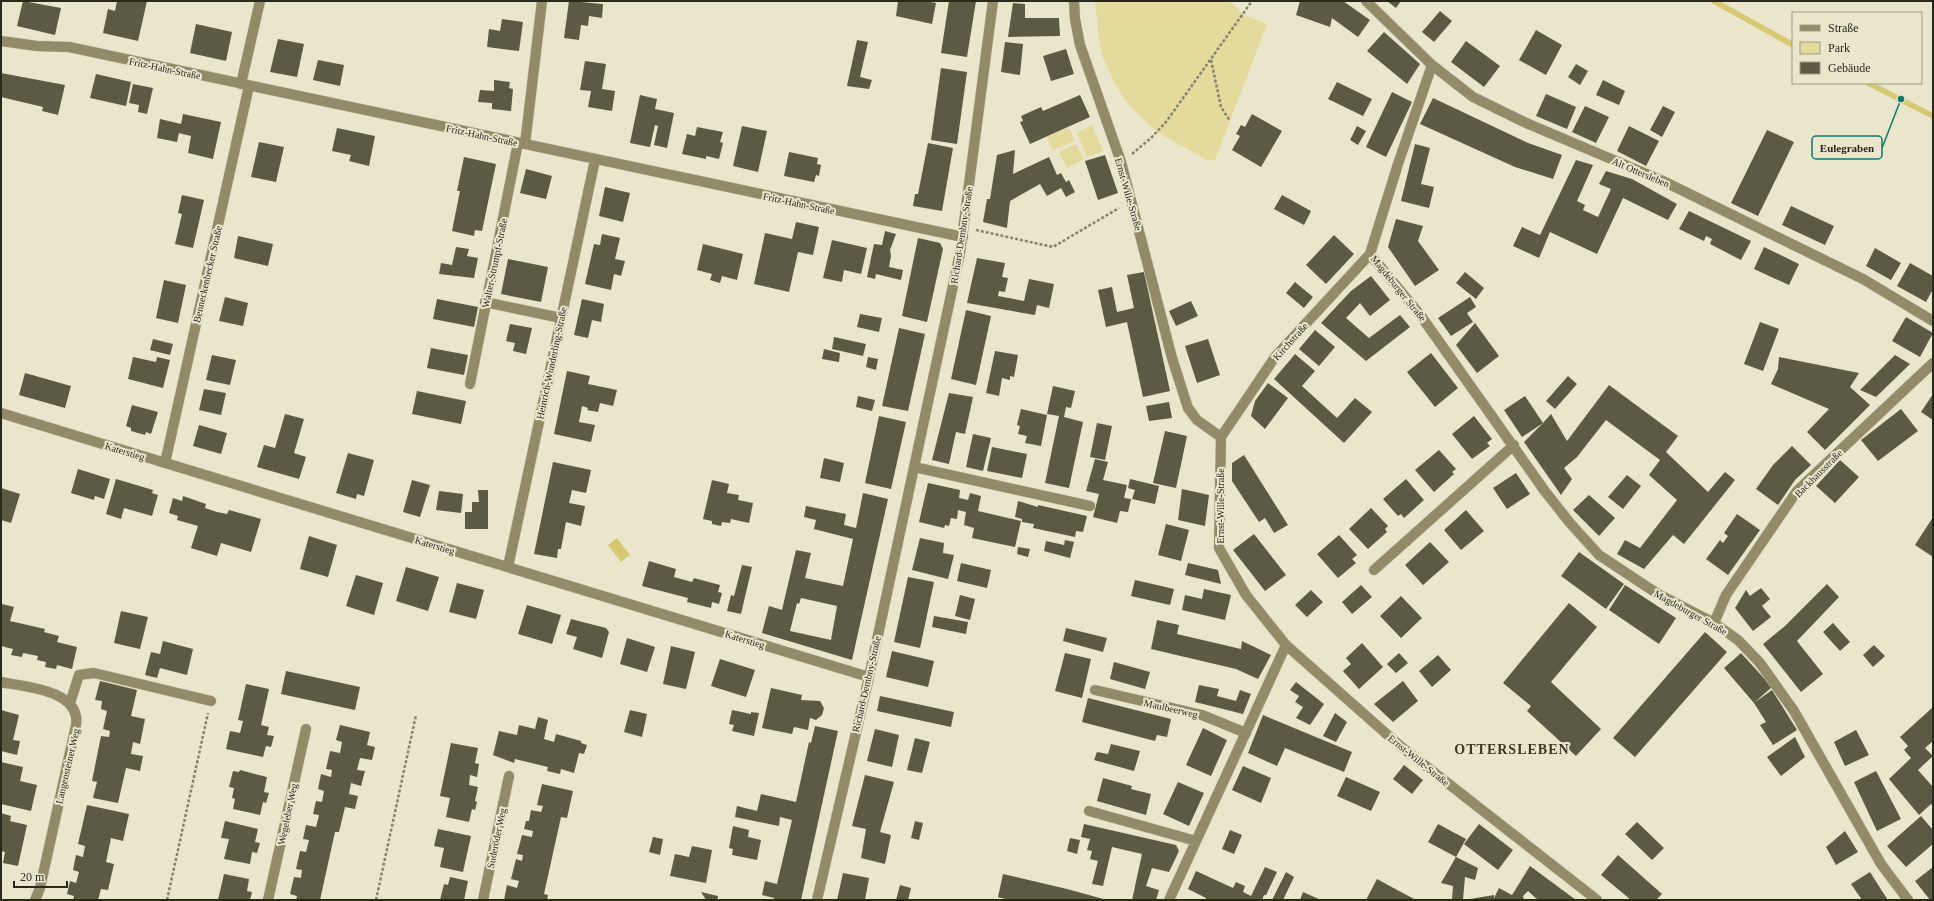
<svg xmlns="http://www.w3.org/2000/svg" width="1934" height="901" font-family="Georgia,serif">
<rect width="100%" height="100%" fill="#eae6cc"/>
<path fill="#e4da9b" d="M1095 1H1230L1244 15 1267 24 1215 160H1207L1157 132 1127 103 1114 82 1101 53Z
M1092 125 1103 151 1087 157 1077 133Z
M1069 128 1075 141 1053 150 1047 137Z
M1076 144 1084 159 1067 168 1059 152Z"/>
<path fill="#d6c972" d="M617 538 630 555 621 562 608 545Z"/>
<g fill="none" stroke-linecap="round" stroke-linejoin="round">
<path stroke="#d6c972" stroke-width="5.5" d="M1714 1 1793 45
M1868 83 1933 116"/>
</g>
<path fill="#5d5a43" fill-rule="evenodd" d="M23 1 61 8 55 35 17 26Z
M117 1H147L138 41 103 33 108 9 115 11Z
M569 1 603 4 602 18 589 16 588 26 581 25 579 40 564 38Z
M898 1H926L936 3 932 24 896 16Z
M949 1H976L967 57 941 53Z
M1300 1H1343L1370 20 1358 37 1332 18 1330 27 1296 15Z
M1387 1H1401L1396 8Z
M1013 3 1025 4V18H1059L1060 36 1008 37Z
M1440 11 1452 21 1434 42 1422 32Z
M502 19 523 22 519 51 487 47 489 29 500 31Z
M196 24 232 32 226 61 190 53Z
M1536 30 1562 45 1546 75 1519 60Z
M1384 32 1420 64 1407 84 1367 51Z
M278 39 304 44 297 77 270 72Z
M857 40 868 42 860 77 872 80 869 89 847 86Z
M1466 41 1500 66 1484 87 1451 62Z
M1005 42 1023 44 1020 75 1001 72Z
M1066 49 1074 74 1051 81 1043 56Z
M318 60 344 65 340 86 313 80Z
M585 61 606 64 602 89 615 91 612 111 588 107 591 91 580 90Z
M1576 64 1588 71 1580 85 1568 77Z
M941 68 967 72 957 144 931 140Z
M1 73 65 85 58 115 42 111 43 107 1 97Z
M96 74 131 82 126 106 90 98Z
M494 80 510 82 509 88 513 89 511 111 492 109V103L478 102 480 90 494 91Z
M1603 80 1625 91 1619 105 1596 95Z
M1337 82 1372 99 1363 116 1328 99Z
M133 84 153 88 147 114 138 112 139 105 129 103Z
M1392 92 1412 102 1386 157 1366 147Z
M1546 94 1576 107 1567 129 1536 116Z
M640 95 657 99 655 109 674 113 667 148 654 145 658 126 655 125 650 147 630 143Z
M1080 95 1090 117 1030 144 1020 122 1023 121 1021 116 1041 107 1043 111Z
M1433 98 1528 143 1562 155 1553 179 1515 167 1420 124Z
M1585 106 1609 117 1596 143 1572 132Z
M1663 106 1675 112 1662 137 1650 130Z
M183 114 221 122 213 159 188 153 191 136 179 133 177 142 157 138 160 119 181 124Z
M1252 114 1282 131 1261 167 1232 150 1240 136 1236 134 1241 125 1245 127Z
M742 126 767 131 758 172 733 166Z
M1357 126 1366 131 1358 145 1350 140Z
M1629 126 1659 141 1646 166 1617 151Z
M697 127 723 132 720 142 723 143 719 159 706 156V159L682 154 687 134 695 136Z
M337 128 375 136 369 166 349 161 351 155 332 151Z
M1767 130 1794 142 1758 216 1731 203Z
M259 142 284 147 276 182 251 177Z
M928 143 953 148 942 211 913 206 915 194H918Z
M1415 144 1430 148 1421 184 1434 187 1429 208 1401 201Z
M1015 150 1013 174 1049 157 1057 175 1061 173 1066 182 1069 180 1075 192 1066 197 1061 188 1047 196 1040 184 1010 201 1007 228 983 222 987 199H990L997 155Z
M789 152 818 158 817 164 821 165 819 176 816 175 814 182 784 176Z
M1105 155 1118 193 1098 200 1085 161Z
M464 157 496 164 482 231 475 230 474 236 452 231 460 191H457Z
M1576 160 1593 165 1577 201 1585 205 1583 210 1598 217 1611 189 1599 184 1606 171 1632 179 1677 204 1668 220 1623 198 1597 254 1550 232 1539 258 1513 246 1522 227 1540 235Z
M526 169 552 176 546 199 520 193Z
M605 187 630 193 623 222 599 216Z
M182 195 204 200 193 248 175 244 182 214 178 213Z
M1282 195 1311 211 1304 225 1274 209Z
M1791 206 1834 226 1825 245 1782 225Z
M1689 211 1751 241 1741 260 1710 244 1712 239 1706 236 1704 241 1679 229Z
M1396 219 1423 226 1418 241 1439 270 1415 286 1388 247Z
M796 222 819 227 813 255 798 252 789 292 754 284 765 233 792 239Z
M885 231 896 234 890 250 891 256 889 267 903 270 901 280 876 274 875 279 867 277 874 244 882 245Z
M602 234 620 238 615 259 625 261 621 276 614 274 611 290 585 284 594 244 600 245Z
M1334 235 1354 254 1326 284 1306 265Z
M238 236 273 244 268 266 234 258Z
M918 238 940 243 943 249 927 322 902 316Z
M832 240 867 248 861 274 844 270 842 282 823 278Z
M703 244 743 254 737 280 722 276 720 283 710 280 712 274 697 270Z
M456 247 469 249 467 256 478 258 474 278 439 274 441 263 452 265Z
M1764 247 1799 264 1789 285 1754 269Z
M1875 248 1901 263 1891 280 1866 266Z
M977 258 1005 263 1002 277 1008 278 1005 292 999 291 998 296 1024 301 1029 279 1054 284 1049 308 1037 305 1035 315 967 303Z
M508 259 548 267 541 302 501 294Z
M1910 263 1933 276V289L1926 302 1897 286Z
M1144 272 1170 391 1143 397 1127 322 1106 327 1098 290 1112 287 1117 312 1134 308 1127 275Z
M1465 272 1484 288 1476 299 1456 283Z
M1371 276 1390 300 1370 316 1360 303 1346 318 1369 338 1400 315 1410 327 1366 361 1321 323 1351 291Z
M164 280 186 285 178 323 156 318Z
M1295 282 1313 297 1304 308 1286 293Z
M225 297 248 303 243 326 219 321Z
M1470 297 1476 307 1467 313 1473 322 1451 336 1438 318Z
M437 299 478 307 474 327 433 319Z
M582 299 604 304 601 322 592 320 588 338 574 335Z
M1191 301 1198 316 1176 326 1169 311Z
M966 310 991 316 976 385 951 379Z
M860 314 882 318 879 332 857 327Z
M1906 317 1933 333 1920 357 1892 341Z
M1760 322 1779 329 1763 371 1744 364Z
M1475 323 1499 356 1477 373 1456 345Z
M510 324 532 328 526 354 513 351 515 343 506 341Z
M899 328 925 334 908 411 882 406Z
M1315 330 1335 347 1319 366 1299 349Z
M834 337 866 344 863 356 832 349Z
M153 339 173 344 170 355 150 350Z
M1208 339 1220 375 1197 383 1185 346Z
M431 348 468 355 464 375 427 368Z
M824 349 840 353 839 362 822 359Z
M995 351 1018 355 1014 377 1010 376V380L1002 378 999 396 986 393Z
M1431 353 1458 388 1435 407 1407 372Z
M1295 354 1315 371 1302 386 1337 418 1355 398 1372 412 1344 443 1274 379Z
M212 355 236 360 230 385 206 380Z
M1895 355 1910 364 1876 397 1860 390Z
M133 357 156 362 157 357 170 360 163 388 128 379Z
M868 357 878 359 876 370 866 367Z
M1779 357 1859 373 1850 387 1870 405 1825 450 1807 432 1829 409 1771 384 1778 369Z
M567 371 590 376 588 384 617 390 613 406 600 403 598 412 587 410 588 408 582 406 579 422 595 425 591 442 554 434Z
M25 373 71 386 65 408 19 395Z
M1568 376 1577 384 1555 409 1546 401Z
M1268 383 1288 398 1265 429 1251 416 1255 401Z
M1609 385 1678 436 1666 452 1708 492 1725 472 1735 480 1684 544 1673 535 1644 569 1617 554 1625 540 1640 548 1677 500 1649 475 1660 460 1606 420 1577 457 1564 468 1572 479 1561 495 1524 442 1543 423 1522 437 1504 410 1525 396 1543 423 1551 414 1567 441Z
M1053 386 1075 391 1071 408 1066 407 1064 417 1083 422 1069 488 1045 483 1059 416 1047 414Z
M204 389 226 393 221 415 199 410Z
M417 391 466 401 461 424 412 414Z
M949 393 973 397 965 434 956 432 949 464 932 460Z
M1933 394V420L1921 412Z
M858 396 875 400 872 411 856 407Z
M1169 402 1172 418 1149 421 1146 406Z
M132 405 158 412 151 434 146 432 145 435 131 431V428L126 426Z
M1021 409 1047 415 1041 446 1025 443 1027 436 1018 434 1020 426 1017 425Z
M1901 409 1918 431 1878 461 1861 440Z
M285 414 304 419 294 453 306 457 299 479 257 467 264 445 275 448Z
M879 416 906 422 891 489 865 483Z
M1474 416 1492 439 1487 443 1490 446 1472 459 1452 434Z
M1097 423 1112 426 1105 460 1090 457Z
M199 425 227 433 221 454 193 446Z
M1165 431 1187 436 1176 488 1153 483Z
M973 434 991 438 983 471 966 467Z
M1792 446 1811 465 1795 480 1778 505 1756 489 1773 465Z
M992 447 1027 454 1022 478 987 471Z
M1439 450 1456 469 1452 472 1454 474 1434 492 1415 470Z
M348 453 374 460 364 496 357 494 356 499 336 493Z
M1244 455 1288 525 1274 533 1265 518 1259 522 1232 481V463Z
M824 458 844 463 840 482 820 478Z
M1095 459 1108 462 1103 480 1127 485 1124 498 1131 499 1128 512 1120 511 1117 523 1093 517 1099 494 1086 491Z
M1840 460 1859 477 1835 503 1816 486Z
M553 462 591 470 586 493 572 490 569 503 585 506 581 526 566 522 561 549H558L557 558 534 554Z
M78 469 110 479 104 499 95 496 94 500 71 493Z
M1516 473 1530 494 1507 509 1493 488Z
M1627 475 1641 486 1623 509 1608 497Z
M116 479 153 490 152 493 158 495 152 516 124 508 121 519 106 514Z
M1130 479 1159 486 1155 504 1132 499 1135 490 1128 488Z
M1406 479 1424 500 1404 518 1401 514 1398 516 1383 499Z
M412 480 430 485 420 517 403 512Z
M712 480 729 484 727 493 739 495 738 500 753 503 749 523 731 519 730 523 722 522 721 526 712 524V521L703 519Z
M928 483 960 490 959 498 968 500 970 493 981 496 978 511 1021 521 1015 547 972 538 974 528 964 525 966 512 958 510 957 519 951 518 949 526 945 525 944 528 919 522Z
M1 488 20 494 11 523 1 520Z
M1182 489 1209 495 1205 526 1178 520Z
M478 490H488V529H465V512H472V502H479Z
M439 491 463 494 461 513 436 510Z
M863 493 888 499 852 660 762 633 769 606 782 610 796 550 811 553 805 578 843 586 853 539 814 529 816 520 804 517 806 506 846 514 844 525 856 528ZM801 598 837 606 831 640 790 631 797 603 799 604Z
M1589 495 1615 518 1599 536 1573 510Z
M183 496 206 504 205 508 217 512 227 514 229 510 261 519 251 552 221 543 217 556 191 548 198 526 177 520 178 516 169 513 173 498 182 501Z
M1018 501 1038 507V505L1087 516 1083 532 1076 531 1075 537 1033 528 1034 524 1022 522V519L1015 517Z
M1371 508 1388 526 1385 529 1387 532 1368 549 1349 529Z
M1466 510 1484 531 1461 550 1444 530Z
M1737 514 1760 530 1728 575 1706 559 1720 540 1723 543 1728 536 1724 533Z
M1933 517V557L1915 545Z
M1166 524 1189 530 1181 561 1158 555Z
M1254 534 1286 575 1265 591 1233 550Z
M1339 535 1357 555 1352 559 1356 563 1338 578 1317 554Z
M309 536 337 545 328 577 300 569Z
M920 538 944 543 943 553 954 555 948 579 912 570Z
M1065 540 1074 542 1070 558 1044 551 1046 541 1064 545Z
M1430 542 1449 562 1423 585 1405 565Z
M1018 547 1030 549 1028 557 1017 554Z
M1579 552 1624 584 1606 609 1561 576Z
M649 561 676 569 674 577 692 582 694 578 720 585 718 592 722 593 719 604 712 602 711 608 687 602 688 598 642 586Z
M961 563 991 570 987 588 957 581Z
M1188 563 1218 570 1221 584 1185 575Z
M742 565 752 567 741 614 727 611 731 595 734 596Z
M406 567 439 577 428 611 396 601Z
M356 575 383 583 374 615 346 606Z
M908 577 934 582 920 648 894 642Z
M1135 580 1174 589 1170 605 1131 596Z
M457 583 484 590 476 619 449 612Z
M1827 584 1839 597 1797 641 1823 674 1801 692 1763 644 1785 626Z
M1361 585 1372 597 1352 614 1342 602Z
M1625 585 1676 618 1659 644 1609 610Z
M1761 588 1770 599 1762 606 1771 617 1753 631 1735 608 1746 590 1750 596Z
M1204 589 1231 595 1225 620 1182 610 1185 595 1202 599Z
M1311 590 1323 602 1307 617 1295 605Z
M960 595 975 599 970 620 955 616Z
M1401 596 1422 618 1401 638 1380 616Z
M1569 603 1597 627 1551 682 1601 729 1576 756 1527 711 1531 706 1503 683Z
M2 604 14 607 10 621 45 629 44 632 59 636 57 642 77 647 72 669 57 665 56 669 45 667 46 662 37 660 38 656 23 653 22 657 11 655 13 649 1 646Z
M527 605 561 615 552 644 518 634Z
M121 611 148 617 140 649 114 643Z
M934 616 968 622 966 634 932 627Z
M571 619 606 628 609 632 602 658 573 649 577 637 566 634Z
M1157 620 1179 625 1177 634 1241 649 1242 641 1271 655 1258 679 1236 669 1151 649Z
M1833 623 1850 642 1840 651 1823 632Z
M1066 628 1107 638 1103 652 1063 641Z
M1705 632 1727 652 1635 757 1613 738Z
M627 638 655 647 647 672 620 664Z
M163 641 193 649 187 675 160 668 157 678 145 675 151 652 160 654Z
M1362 643 1383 667 1359 689 1343 671 1351 664 1346 658Z
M1874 645 1885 656 1873 667 1863 655Z
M671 646 695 652 686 689 663 684Z
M892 651 934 661 928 687 886 677Z
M1065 653 1091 659 1082 698 1055 691Z
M1399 653 1408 663 1396 673 1387 664Z
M1741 653 1772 687 1754 703 1772 690 1797 730 1773 745 1760 725 1766 722 1754 703 1724 668Z
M1438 655 1451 670 1432 687 1419 671Z
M720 659 755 670 746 697 711 686Z
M1114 662 1150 672 1145 689 1110 679Z
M286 671 360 687 355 710 281 694Z
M100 681 137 690 131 716 145 719 140 744 133 742 131 754 143 756 140 771 126 768 118 803 93 798 97 782 92 781 101 736 109 737 110 731 103 729 107 711 101 709 102 701 95 700Z
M1403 681 1418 701 1393 722 1374 704Z
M1296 682 1324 704 1310 725 1296 718 1303 707 1295 702 1299 696 1290 690Z
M246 684 269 689 261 725 269 727 267 735 274 736 271 747 266 746 263 757 226 749 230 731 240 733 243 721 238 720Z
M1199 685 1219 689 1217 696 1236 701 1240 690 1251 694 1243 714 1195 702Z
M771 688 802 695 801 700 820 701 824 708 822 715 816 720 810 718 808 730 794 727 792 734 762 728Z
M880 696 954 712 951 727 877 711Z
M1088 698 1171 719 1167 737 1157 735 1155 741 1082 722Z
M1933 707V741L1925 748 1933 756 1918 770 1933 787V806L1931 804 1919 815 1889 779 1911 758 1904 750 1908 746 1900 737Z
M1 710 19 715 13 740 20 741 17 755 1 751Z
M630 710 647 714 642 737 624 732Z
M732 710 751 714V712L759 713 754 736 732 731 734 725 729 724Z
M1335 713 1347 722 1336 742 1323 736Z
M1263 715 1352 752 1344 772 1285 748 1277 766 1248 753Z
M538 717 548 720 544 739 554 742 556 734 581 741V743L587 745 584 754 579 753 574 773 561 769 560 774 547 771 548 767 515 759 514 763 493 755 499 731 517 735 519 725 535 729Z
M340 725 370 732 367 745 375 747 372 760 360 758 357 770 365 771 361 786 351 783 349 794 358 796 355 809 345 807 339 832H335L320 900H296L297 896 290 894 294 877 301 878 302 870 296 869 300 851 306 852 309 840 303 839 306 825 316 827 319 815 313 814 316 801 322 802 324 791 318 789 321 774 331 777 332 770 326 769 330 751 340 753 342 742 336 740Z
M815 726 838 731 801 900H774V898L762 895 765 881 777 884 792 820 780 817 779 826 735 817 737 806 757 811 761 794 796 802 809 742 811 743Z
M1203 728 1227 740 1211 776 1186 765Z
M875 729 899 735 892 767 867 761Z
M1856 730 1869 755 1845 766 1834 742Z
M1795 737 1805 757 1781 776 1767 757Z
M915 738 930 742 922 773 907 770Z
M451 743 478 748 475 763 479 764 477 777 470 775 469 785 478 787 475 801 477 802 475 810 472 809 469 822 446 817 450 798 440 796Z
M1111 744 1140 751 1134 771 1094 760 1097 752 1108 754Z
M1 762 23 767 20 781 37 785 31 811 1 804Z
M1404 765 1423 780 1412 794 1393 779Z
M1243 766 1271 778 1261 803 1232 790Z
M240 770 267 777 264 792 269 793 266 803 263 802 260 815 233 809 235 799 232 798 234 788 229 787 233 771 239 772Z
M1876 771 1901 819 1877 831 1854 782Z
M865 775 894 782 880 832 891 835 885 864 861 858 866 829 852 826Z
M1346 777 1380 792 1371 811 1337 796Z
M1103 778 1132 786 1131 789 1151 794 1146 815 1097 801Z
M1178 782 1204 793 1189 826 1163 814Z
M542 784 573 791 567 818 561 817 544 894 548 895 547 900H504L507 885 517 888 519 881 511 879 516 859 522 861 523 855 517 854 522 835 532 837 533 831 524 829 526 821H529L531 810 541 812 543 806 537 805Z
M87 805 129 814 123 841 111 838 106 862 114 864 108 890 101 889 98 900H73L74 896 67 894 70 881 76 883 79 872 73 870 76 855 83 857 85 846 78 844Z
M1 813 11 816 10 821 27 825 18 866 3 863 5 852 1 851Z
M1921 816 1933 830V844L1906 867 1887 846Z
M225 821 258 829 255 842 260 843 257 853 252 852 250 864 224 859 229 839 221 838Z
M915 821 923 823 919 840 911 838Z
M1637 822 1664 848 1652 860 1625 834Z
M1084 824 1176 845 1179 851 1169 872 1152 868 1146 886 1159 890 1156 900H1132L1142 854 1112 847 1103 886 1092 884 1098 861 1090 859 1092 851 1087 850 1090 839 1081 837Z
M1438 824 1466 839 1456 857 1478 868 1475 880 1465 877 1463 900H1452L1453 886 1441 883 1456 857 1428 842Z
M1479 824 1513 850 1498 870 1464 844Z
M733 826 749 830 748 837 761 840 757 860 732 855 733 849 729 848Z
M438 829 471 836 463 872 440 867 444 848 434 846Z
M1230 830 1242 835 1234 854 1222 849Z
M1845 831 1858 852 1836 865 1826 847Z
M653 837 663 839 660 855 649 852Z
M1070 838 1080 840 1077 854 1067 851Z
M692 846 712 850 706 883 670 876 675 854 689 857Z
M1618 855 1662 894 1656 900H1631L1601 875Z
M1530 866 1576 900H1538L1528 891 1523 896 1524 900H1464L1494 895V898L1499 888 1512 895Z
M1265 867 1277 872 1266 895H1264L1262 900H1205L1206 898 1188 889 1196 871 1233 888 1236 882 1245 886 1243 892 1251 896Z
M1933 867V900H1930L1915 881Z
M1286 872 1294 877 1283 900H1272Z
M1870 872 1882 891 1888 900H1862L1851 884Z
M843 873 869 878 865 900H837Z
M224 874 249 879 247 891 252 892 250 900H218Z
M1003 874 1067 889 1107 900H1009L998 897Z
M450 877 468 881 464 900H440L444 884 448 885Z
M1377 879 1399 891 1416 900H1366Z
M900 885 911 888 908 900H896Z
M701 892 718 896 717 900H706Z
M1303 892 1321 900H1300Z"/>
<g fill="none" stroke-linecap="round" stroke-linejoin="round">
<defs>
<path id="minor" d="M1074 1 1075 19 1080 45 1121 162 1172 358 1188 408 1197 420 1221 437 1219 548 1246 595 1286 645 1399 745 1597 900
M1366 1 1432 65 1473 97 1524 122 1663 181 1863 279 1933 321
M1 41 37 46 69 47 963 237
M1432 65 1398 164 1370 254 1421 316 1544 490 1570 523 1599 555 1658 594 1714 623 1738 640 1760 663 1794 711 1881 864 1908 900
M241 84 260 1
M525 144 542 1
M485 302 561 318
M470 384 518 143
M1 413 869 677
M1221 437 1275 357 1370 254
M165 463 249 86
M914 467 1090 506
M508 567 595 160
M1374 570 1514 445
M1714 623 1726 595 1797 491 1933 363
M1 682C25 687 81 690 76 725L40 888 35 900
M1095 690 1202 715 1246 733
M70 703 79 675 94 673 211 701
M1089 811 1196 841
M268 900 306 729
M483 900 509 776
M817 900 869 677 960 253 993 1
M1169 900 1286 645"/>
</defs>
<use href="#minor" stroke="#c7c4ad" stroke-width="11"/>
<path stroke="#858371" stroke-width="2.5" stroke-dasharray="3 2" stroke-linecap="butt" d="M1211 60 1221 107 1230 121
M1132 154 1151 138 1166 122 1252 1
M976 230 1053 247 1119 208
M167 900 208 713
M376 900 416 715"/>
<use href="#minor" stroke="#918b69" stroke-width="10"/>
</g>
<g text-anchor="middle" stroke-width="4" stroke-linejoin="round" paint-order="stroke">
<g font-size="10" fill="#29281e" stroke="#eae6cc">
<text transform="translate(165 68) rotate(12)" y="4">Fritz-Hahn-Straße</text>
<text transform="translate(482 135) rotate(12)" y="4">Fritz-Hahn-Straße</text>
<text transform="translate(1641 172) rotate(23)" y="4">Alt Ottersleben</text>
<text transform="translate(1129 194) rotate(74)" y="4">Ernst-Wille-Straße</text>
<text transform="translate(799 203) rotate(12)" y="4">Fritz-Hahn-Straße</text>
<text transform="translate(961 235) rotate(-81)" y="4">Richard-Dembny-Straße</text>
<text transform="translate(494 263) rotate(-78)" y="4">Walter-Strumpf-Straße</text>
<text transform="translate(207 274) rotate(-77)" y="4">Benneckenbecker Straße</text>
<text transform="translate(1399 288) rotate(51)" y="4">Magdeburger Straße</text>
<text transform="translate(1290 341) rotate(-48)" y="4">Kirchstraße</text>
<text transform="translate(551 363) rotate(-78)" y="4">Heinrich-Wunderling-Straße</text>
<text transform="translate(125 451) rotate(17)" y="4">Katerstieg</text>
<text transform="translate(1818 473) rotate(-45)" y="4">Backhausstraße</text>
<text transform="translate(1220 506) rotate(-90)" y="4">Ernst-Wille-Straße</text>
<text transform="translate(435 545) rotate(17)" y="4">Katerstieg</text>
<text transform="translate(1691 612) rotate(29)" y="4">Magdeburger Straße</text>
<text transform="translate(745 639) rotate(17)" y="4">Katerstieg</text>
<text transform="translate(866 684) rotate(-77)" y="4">Richard-Dembny-Straße</text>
<text transform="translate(1171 708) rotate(13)" y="4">Maulbeerweg</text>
<text transform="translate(1419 760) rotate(39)" y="4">Ernst-Wille-Straße</text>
<text transform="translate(67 766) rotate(-77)" y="4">Langensteiner Weg</text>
<text transform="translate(287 814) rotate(-78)" y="4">Wegeleber Weg</text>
<text transform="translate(496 838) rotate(-78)" y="4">Suderöder Weg</text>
</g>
<g font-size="14" font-weight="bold" letter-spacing="1" fill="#3a3722" stroke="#eae6cc">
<text x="1512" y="754">OTTERSLEBEN</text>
</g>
</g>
<path fill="none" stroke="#0f766e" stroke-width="1.5" d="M1901 99L1882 148"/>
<circle fill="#0f766e" stroke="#eae6cc" stroke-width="1.5" cx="1901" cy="99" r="4"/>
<rect fill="#eae6cc" stroke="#0f766e" stroke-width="1.5" x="1812" y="136" width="70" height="23" rx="4"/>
<g font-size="11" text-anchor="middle" font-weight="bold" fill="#29281e">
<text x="1847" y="152">Eulegraben</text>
</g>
<rect width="1934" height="901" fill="none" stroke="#29281e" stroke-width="4"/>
<rect x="1792" y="12" width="130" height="72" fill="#eae6cc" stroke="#9d9a86"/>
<rect x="1800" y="25" width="20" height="6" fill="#918b69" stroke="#9d9a86"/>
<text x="1828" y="32" font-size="12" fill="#29281e">Straße</text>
<rect x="1800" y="42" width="20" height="12" fill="#e4da9b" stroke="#9d9a86"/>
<text x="1828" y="52" font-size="12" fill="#29281e">Park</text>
<rect x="1800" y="62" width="20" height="12" fill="#5d5a43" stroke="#9d9a86"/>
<text x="1828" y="72" font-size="12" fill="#29281e">Gebäude</text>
<path d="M14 881v6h53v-6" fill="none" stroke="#29281e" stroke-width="2"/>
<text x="20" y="881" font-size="12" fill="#29281e" stroke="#eae6cc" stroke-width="3" paint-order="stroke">20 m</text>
</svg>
